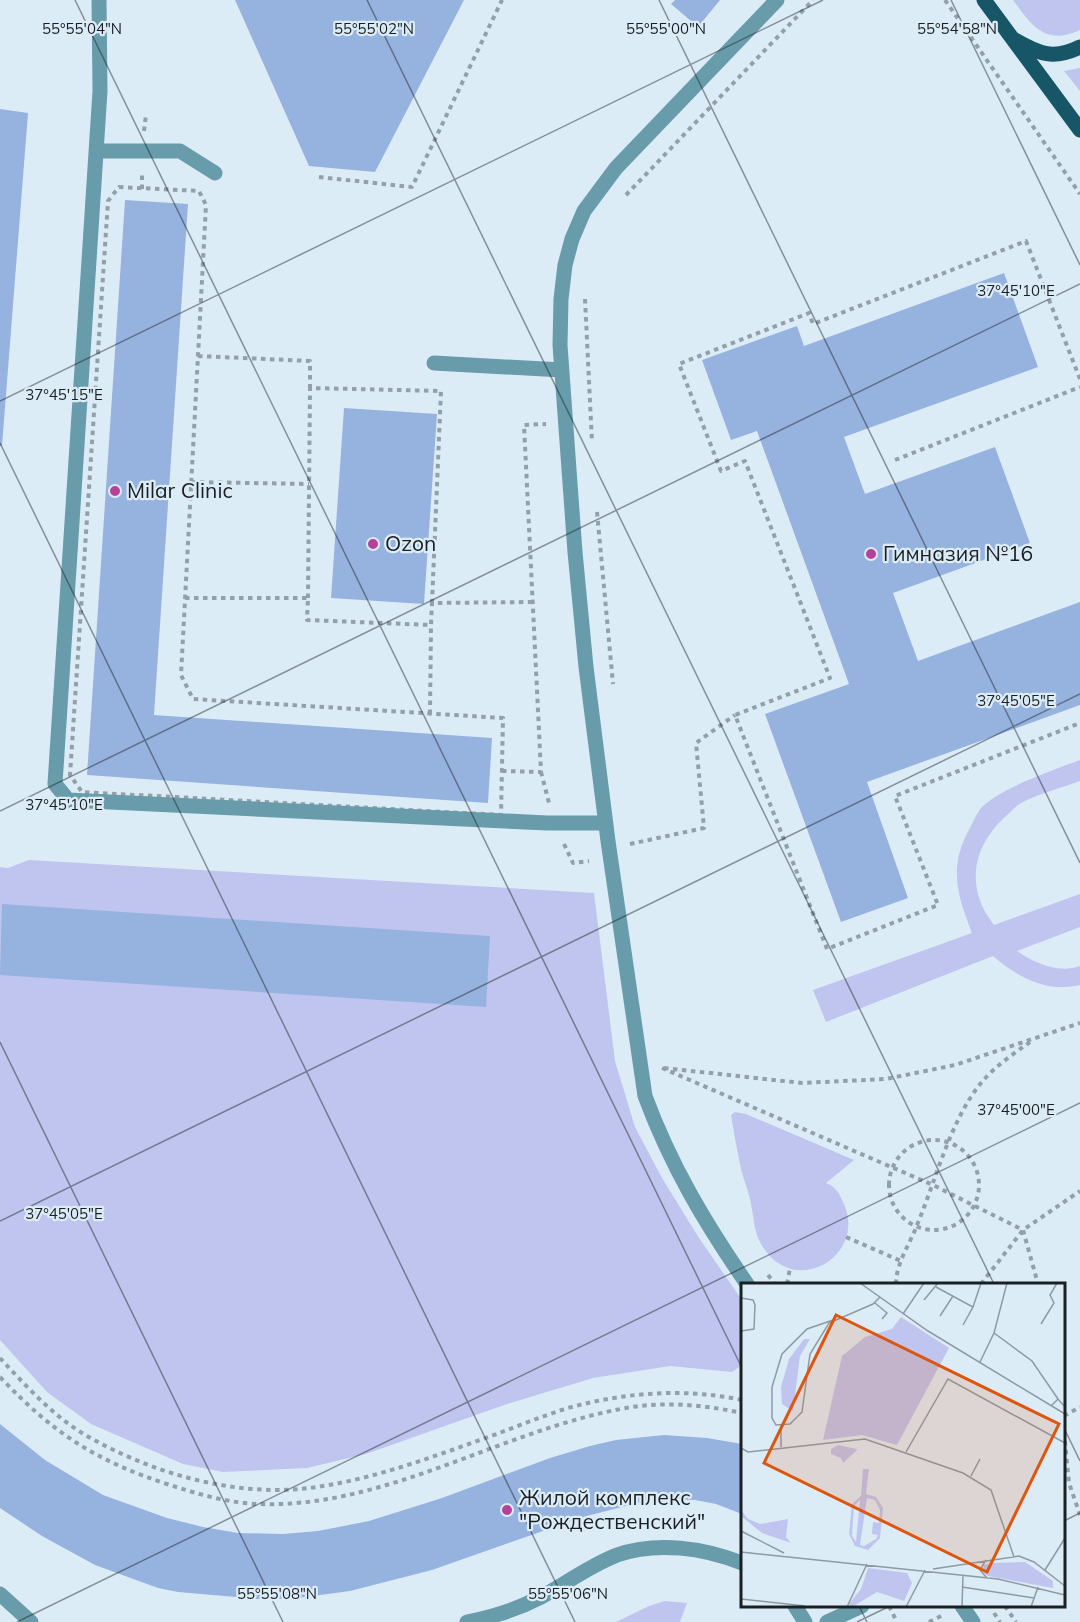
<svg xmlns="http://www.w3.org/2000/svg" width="1080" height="1622" font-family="Mulish,sans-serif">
<rect width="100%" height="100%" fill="#dcecf7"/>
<path fill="#bfc5ee" d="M1013 0H1080V30C1045 46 1032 26 1013 0Z
M1080 68V91L1064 71Z
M1080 760V781C1061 788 1041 793 1023 802 1016 805 1011 812 1005 817 972 847 965 889 994 925L1080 894V927L1017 951C1035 963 1058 974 1080 966V985C1047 993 1017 977 993 956L826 1022 813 990 972 933C957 895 948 866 970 828 973 822 977 813 981 808 1000 788 1054 770 1080 760Z
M29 860 594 893 615 1061 635 1127 662 1178 699 1238 742 1300V1365L732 1372 670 1366 593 1378 507 1404 366 1454 307 1468 223 1472 183 1464 91 1424 47 1392 0 1340V867L8 868Z
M735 1112 746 1114 854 1160 826 1183C836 1187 839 1193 843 1202 869 1255 794 1301 761 1244 754 1232 754 1218 751 1204 749 1192 744 1181 741 1169 737 1151 734 1133 731 1115Z
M665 1601 687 1603 680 1622H616L649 1606Z"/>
<path fill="#96b3df" d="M235 0H464L375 172 309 166Z
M675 0H720L698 27 671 4Z
M0 109 28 113 2 446H0Z
M125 200 188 204 154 715 492 738 488 803 87 775Z
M1004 273 1038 367 844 437 865 494 995 447 1030 543 893 593 918 661 1080 602V705L867 782 908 898 841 922 765 714 849 684 757 431 731 440 702 360 797 326 804 346Z
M344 408 437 414 424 604 331 598Z
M2 904 490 936 486 1007 0 975Z
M0 1424 45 1460 103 1495 167 1518 203 1527 238 1533 283 1534 318 1531 369 1521 442 1498 550 1458 590 1446 616 1440 664 1435 707 1438 742 1444V1514L716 1504 695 1500 669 1499 649 1500 583 1517 432 1570 350 1591 290 1599H258L178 1592 158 1588 95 1565 42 1536 0 1508Z"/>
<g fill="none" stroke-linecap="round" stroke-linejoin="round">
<path stroke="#94a0a9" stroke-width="4" stroke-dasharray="4.5 4.5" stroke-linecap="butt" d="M945 0 1080 194
M144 131 146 115
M319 177 412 187 502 0
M119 187 199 191 206 205 181 675 193 699 503 718 501 815 82 792 70 775 108 201Z
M142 189V172
M626 195 813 0
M585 299 592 442
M198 356 310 361V388
M1080 379 1026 241 813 324 809 313 679 364 721 471 745 461 830 678 735 715 827 949 938 905 895 796 1080 723
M895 460 1080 387
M191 482 309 484
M597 512 613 684
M185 598H308L307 620 431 625 432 603 533 602
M308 598 310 388 441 391 432 603
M430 714 431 625
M502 771 541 772 524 425 546 424
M541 772 549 803
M564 844 573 863 589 861
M630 844 704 828 696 743 735 715
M662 1068 933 1185 1023 1230 1038 1284
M664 1068 802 1083 886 1079 955 1065 1080 1023
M889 1185a45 45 0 1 1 90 0a45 45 0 1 1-90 0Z
M846 1237 901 1261
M768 1275 775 1284
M787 1284 790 1268
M896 1284C896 1263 910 1244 917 1225 936 1180 950 1121 981 1083 994 1067 1013 1054 1030 1042
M981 1284 1023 1230 1080 1191
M0 1358C26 1386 54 1417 87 1436 150 1472 227 1495 300 1489 362 1483 424 1460 483 1439 511 1429 539 1417 568 1408 626 1392 684 1388 742 1400
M0 1377C54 1434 96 1461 170 1485 198 1494 228 1503 258 1504 391 1509 510 1424 639 1406 674 1402 709 1406 742 1413
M1064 1416 1080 1407
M1064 1432 1069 1483 1080 1515
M889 1606 897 1622
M1005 1606 1016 1622
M994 1613 1000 1622
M929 1622 943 1615 944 1617"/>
<path stroke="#699cab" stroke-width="15" d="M99 0 100 91 55 784 68 800 547 823H606
M96 151H180L215 173
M434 363 562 370
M747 1284C705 1223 671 1166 645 1096L608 841 586 667 575 552 560 345 561 299 565 265 572 239 584 211 616 168 777 0
M0 1594 31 1622
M795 1606 805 1622
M962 1606 973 1622
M467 1622C493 1617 518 1609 541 1597 567 1583 589 1566 617 1555 657 1541 704 1548 742 1563
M827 1622 862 1606"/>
<path stroke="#175666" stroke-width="15" d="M984 0 1080 130
M1015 40C1039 54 1054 60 1080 47"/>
</g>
<path fill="none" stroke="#191f23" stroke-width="1.5" stroke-opacity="0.45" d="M75 0 742 1368M367 0 994 1284M659 0 1080 863M951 0 1080 265M0 401 823 0M0 443 575 1622M0 811 1080 284M0 1042 283 1622M0 1221 1080 694M1064 1428 1080 1461M1064 1521 1080 1513M859 1606 867 1622M17 1622 1080 1103M857 1622 890 1606"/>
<g fill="#b64199" stroke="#dcecf7" stroke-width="2">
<circle cx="115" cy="491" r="6"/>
<circle cx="373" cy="544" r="6"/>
<circle cx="871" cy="554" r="6"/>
<circle cx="507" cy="1510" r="6"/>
</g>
<g text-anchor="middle" stroke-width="4.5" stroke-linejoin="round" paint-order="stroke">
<g font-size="21" fill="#191f23" stroke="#dcecf7" text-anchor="start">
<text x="127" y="498">Milar Clinic</text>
<text x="385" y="551">Ozon</text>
<text x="883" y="561">Гимназия №16</text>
<text x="519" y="1505">Жилой комплекс<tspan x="519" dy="24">"Рождественский"</tspan></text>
</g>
</g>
<g transform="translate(741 1283)">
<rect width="324" height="324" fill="#dcecf7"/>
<path d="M160 34 208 65 156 162 121 152 82 157 101 73 124 54 151 46ZM63 56H69L59 73 52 128 41 121 40 104 48 76ZM97 162 116 166V167L102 180 100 175 90 171V166ZM122 186H128L125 211 135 214 142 225 139 255 127 267 114 263 108 251 111 221 120 213ZM126 215 134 217 139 227 138 240 132 239 131 251 137 252 135 256 123 263 119 262ZM119 217 115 259 111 253 113 223ZM0 227 7 236 19 241 47 236 45 254 50 260 21 250 0 233ZM284 279 312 298V305L247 293 242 289 243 282 250 280ZM127 285 166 290 171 300 163 318 136 309 111 324 108 321 120 306Z" fill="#bfc5ee" fill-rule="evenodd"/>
<path fill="none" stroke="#8e9aa2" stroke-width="1.5" d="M15 0H34M119 0 187 48 324 131M195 4 232 24 222 42M0 15 12 17 14 22 13 46 0 48M183 17 197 0M134 20 146 30 141 36M232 24 240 0M162 31 183 0M199 33 212 13M92 37 66 46 41 71 31 104V135L35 142 49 141 61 129 69 71 88 40 132 21 139 14M300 41 313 20 309 12 316 0M253 50 291 78 317 116M239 79 253 50 266 0M310 123 317 116 324 124M40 164V143M0 165 7 169 124 156 222 190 250 207 273 274M165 169 207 96 324 160M230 193 239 176M0 248 43 270M0 269 257 296 324 312M245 277 239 287 246 295M192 286 278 273 293 279 324 303M304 287 324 255M221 304 293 315M0 316 64 323M106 324 126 281M165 324 184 287M221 324 222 293M290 324 297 304"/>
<path fill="#de560d" fill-opacity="0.15" stroke="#de560d" stroke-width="3" d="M95 32 318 141 246 289 23 180Z"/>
<rect width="324" height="324" fill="none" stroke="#191f23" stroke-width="3"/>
</g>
<g font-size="15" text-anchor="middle" fill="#191f23" stroke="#dcecf7" stroke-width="4.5" stroke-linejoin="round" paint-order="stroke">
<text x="374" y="34">55°55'02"N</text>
<text x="82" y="34">55°55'04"N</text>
<text x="666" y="34">55°55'00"N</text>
<text x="957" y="34">55°54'58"N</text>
<text x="1016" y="296">37°45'10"E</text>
<text x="64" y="400">37°45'15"E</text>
<text x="1016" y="706">37°45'05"E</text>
<text x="64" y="810">37°45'10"E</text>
<text x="1016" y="1115">37°45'00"E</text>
<text x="64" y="1219">37°45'05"E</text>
<text x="277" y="1599">55°55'08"N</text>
<text x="568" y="1599">55°55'06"N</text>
</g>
</svg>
